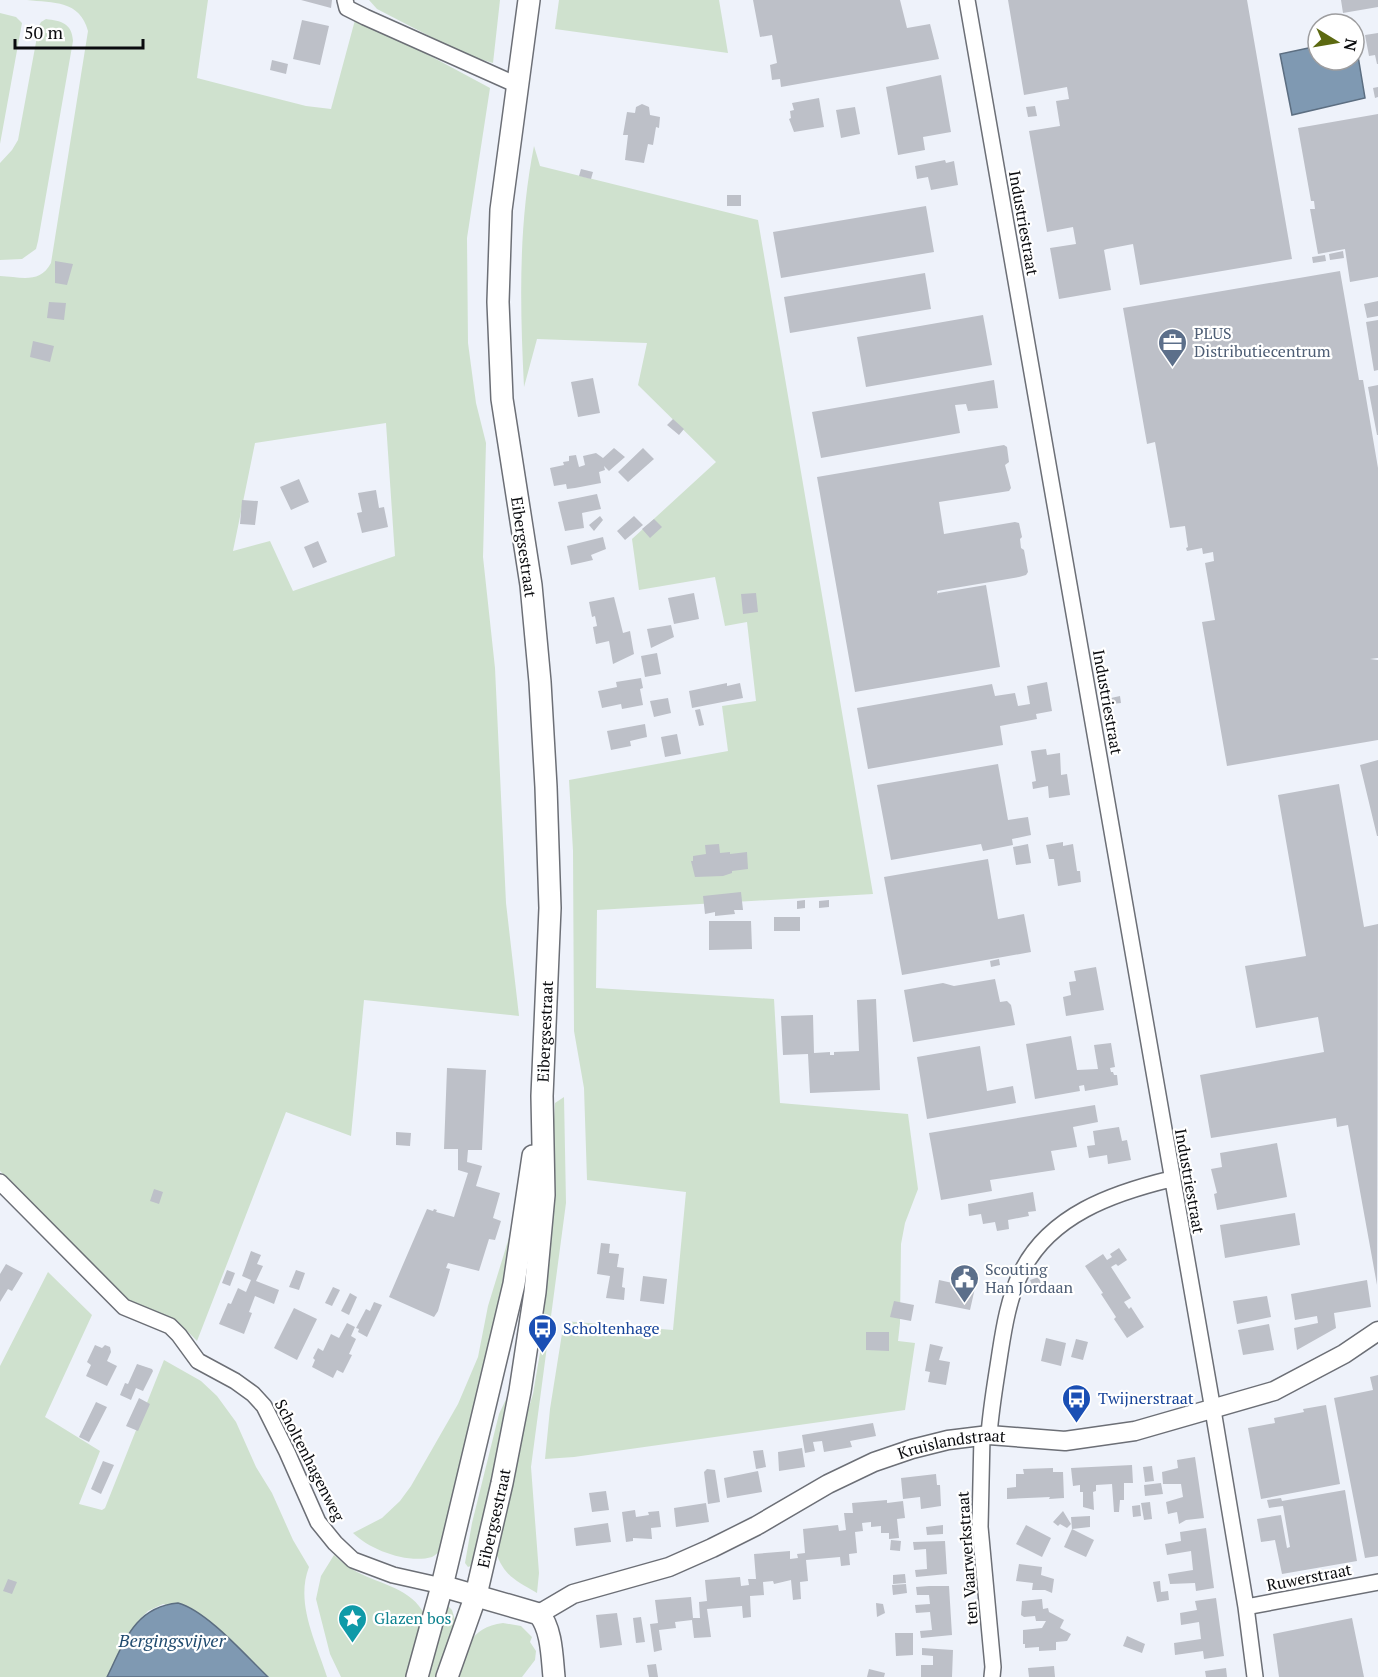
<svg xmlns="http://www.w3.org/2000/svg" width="1378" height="1677" font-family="'PT Serif',serif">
<rect width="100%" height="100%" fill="#eef2fa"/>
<path fill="#cfe1ce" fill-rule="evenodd" d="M27 0H208L197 78 306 106 331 109 355 20 382 30 490 88 467 238 468 343 476 403 486 443 483 557 495 668 506 903 519 1016 364 1000 351 1136 286 1112 197 1341C177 1318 155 1315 130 1301L0 1171V276C21 277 40 284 51 263L88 31C80 0 53 3 27 0ZM386 423 395 556 293 591 270 541 233 551 255 443Z
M369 0H500L493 63 466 55 377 9Z
M559 0H719L728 53 555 29Z
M0 13 16 17 22 23 0 144Z
M46 19C61 21 72 23 73 41L38 241 36 249 22 259 0 260V163L12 150 18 140 39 26 41 22Z
M534 146 540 166 758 220 873 894 597 910 596 988 774 999 780 1103 908 1114 918 1189 905 1223 901 1244 900 1323 898 1341 915 1343 905 1410 574 1457 545 1459 550 1409 564 1321 673 1330 686 1192 587 1180 584 1088 574 1031 573 851 569 780 728 751 722 706 756 701 747 622 725 626 715 577 639 590 632 539 716 462 638 385 647 343 537 339 524 387C520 307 518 226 534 146Z
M564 1097 566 1203 531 1467 539 1573 537 1593C516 1580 505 1577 496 1553L518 1442 533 1394 542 1341 539 1306 547 1237 555 1103Z
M519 1205 514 1253 443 1548C439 1551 436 1555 432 1557 408 1564 370 1550 353 1533L382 1518 400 1501 411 1486 458 1404 478 1357 488 1306Z
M48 1272 92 1315 45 1417 100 1451 79 1504 102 1510 105 1508 164 1360 201 1381 217 1396 236 1422 256 1467 272 1493 293 1540 309 1567C295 1603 316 1642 327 1677H268L205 1617 163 1604 148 1611 138 1621 107 1677H0V1366Z
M510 1391 495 1467 473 1565 468 1567 465 1563 472 1523 499 1414Z
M334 1555C341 1561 349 1568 357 1572 382 1585 411 1588 425 1615L408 1677H341L330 1654 316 1599 321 1576Z
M448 1606 452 1610 455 1620 438 1677H424L442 1609Z
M503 1623 521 1626 532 1637 530 1642 536 1651 535 1660 522 1677H456C466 1648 469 1628 503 1623Z"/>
<path fill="#7f99b2" stroke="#5c6e81" stroke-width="1.5" d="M1355 38 1365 98 1292 115 1280 54 1318 46V60H1354Z
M178 1603C207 1611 245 1655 268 1677H107C124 1643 134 1607 178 1603Z"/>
<path fill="#bdc0c8" d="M301 0H332L331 8Z
M753 0H900L907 28 930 24 939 59 781 87 780 79 772 80 770 65 777 63 772 35 760 37Z
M1008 0H1247L1292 259 1140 285 1133 244 1107 249 1104 250 1111 290 1059 299 1050 248 1076 244 1073 227 1047 232 1029 131 1060 126 1056 101 1069 99 1067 87 1024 95Z
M1341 0H1378V7L1343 13Z
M302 20 329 26 320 65 293 59Z
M1378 33V64H1377L1375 55 1369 56 1365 35Z
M1318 36V45L1312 47 1310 38Z
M272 60 288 64 286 74 270 70Z
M941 75 951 132 923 137 925 150 898 155 886 87Z
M1378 87V97L1375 98 1373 88Z
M819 98 824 127 794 132 789 119 791 118 790 111 794 110 792 103Z
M642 104 649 107 650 115 660 117 659 128 656 127 653 145 648 144 644 163 625 160 628 135H623L627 112 635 113 636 107Z
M1035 106 1037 116 1028 117 1026 107Z
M855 107 860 134 841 138 836 110Z
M1378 114V277L1350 282 1345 249 1318 254 1310 209H1315L1314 201H1311L1298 128Z
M945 160 946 163 954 161 958 185 931 190 928 177 917 179 915 166Z
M581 169 593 172 591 179 579 176Z
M727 195H741V206H727Z
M926 206 934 252 781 278 773 232Z
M1343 251 1344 258 1330 260 1329 254Z
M1325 255 1326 261 1313 263 1312 257Z
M55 261 73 264 67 285 55 283Z
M1340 271 1359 380H1363L1378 468V658L1370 659 1378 660V740L1227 766 1202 622 1215 620 1205 563 1214 561 1213 552 1203 554 1202 548 1187 551 1186 548 1188 547 1185 526 1170 528 1155 442 1147 444 1123 308Z
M925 273 931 309 790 333 784 297Z
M1378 301V316L1367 318 1364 304Z
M49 302 66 303 64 320 47 318Z
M983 315 992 365 866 387 857 337Z
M1378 320V370L1374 371 1366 322Z
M33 341 54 346 50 362 30 357Z
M593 378 600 413 578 417 571 382Z
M994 380 998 408 968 411 966 404 955 405 960 433 821 458 812 412Z
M1378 385V435H1377L1368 387Z
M673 419 684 429 679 435 667 425Z
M1004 445 1007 447 1009 462 1005 465 1011 488 1009 491 939 502 944 534 1015 522 1019 523 1022 537 1020 539 1021 548 1024 550 1028 572 1026 575 1019 577 937 591 938 595V593L986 585 1000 667 855 692 817 477Z
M614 448 625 457 609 471 604 466 605 470 599 472 601 483 575 488 567 489 566 484 554 486 550 468 564 465 563 462 569 461V456L576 455 579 467 585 465 583 456 596 453 603 458Z
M643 448 654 459 628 482 618 472Z
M299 479 309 502 291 510 280 487Z
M376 490 379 508 384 507 388 527 362 533 357 513 362 512 358 493Z
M597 494 601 509 582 513 584 528 565 531 558 502Z
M242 500 258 501 255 525 240 524Z
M600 516 603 520 594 531 589 525Z
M634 516 643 525 625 540 617 531Z
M654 519 662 527 650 538 642 529Z
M603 537 606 549 591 555 593 560 571 565 567 546Z
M318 541 327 562 313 568 304 547Z
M694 593 699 619 674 624 668 598Z
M756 593 758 612 743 614 741 594Z
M614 597 623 633 630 631 634 654 613 664 609 641 596 644 593 627 597 626 595 616 592 617 589 602Z
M671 625 674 637 651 648 647 629Z
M657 653 661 674 645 677 641 656Z
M641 678 643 688 640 689 643 705 622 709 621 704 602 708 598 691 617 687 616 682Z
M1047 682 1052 711 1036 714 1037 719 1000 726 1003 745 868 769 857 708 992 684 995 696 1015 693 1018 706 1030 704 1027 686Z
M727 683V686L740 683 743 698 692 708 689 691Z
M1120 696 1121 703 1112 704 1111 698Z
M668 698 671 713 654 717 650 701Z
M700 709 704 725 699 726 695 710Z
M645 724 647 737 630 741 631 746 611 750 607 731Z
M677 734 681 754 665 757 661 737Z
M1046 749 1047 755 1060 753 1061 775 1067 774 1070 795 1049 798 1048 786 1033 789 1032 782 1036 781 1031 751Z
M1378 760V836H1377L1360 765Z
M998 764 1008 820 1028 817 1031 835 1012 839 1013 845 983 851 981 844 891 860 877 785Z
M1339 784 1364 927 1378 924 1377 1285 1348 1125 1337 1127 1336 1118 1211 1138 1200 1075 1324 1052 1318 1017 1256 1028 1245 966 1306 956 1278 795Z
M1063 842V846L1073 844 1077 871H1080L1081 882 1058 886 1054 859H1049L1046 845Z
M719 844 720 853 730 852V854L747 852 748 869 732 871V873L723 876 695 877 691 861H693V856L706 854 705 845Z
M1028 844 1031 863 1016 865 1013 847Z
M988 859 998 919 1024 914 1031 952 902 975 884 877Z
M741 892 743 910H734L735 914 715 916V912L705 914 703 896Z
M805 900V908L797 909V901Z
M829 900V907L819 908V901Z
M774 917H800V931H774Z
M709 921H751L752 949 709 950Z
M999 959 1000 965 991 967 990 961Z
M1096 967 1104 1010 1066 1016 1063 997 1071 995 1069 982 1076 981 1074 971Z
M995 979 1000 1002 1007 1001 1011 1005 1015 1025 913 1042 904 990 943 983 954 986Z
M876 999 880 1090 810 1093 808 1054 783 1055 781 1016 813 1015 814 1053 830 1052V1055H834V1052L859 1051 857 1000Z
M1071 1036 1077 1070 1098 1069 1094 1045 1111 1043 1115 1067 1110 1068 1111 1072H1113L1114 1075H1117L1118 1085 1085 1091 1084 1085 1079 1086 1080 1091 1035 1099 1026 1044Z
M980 1046 987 1091 1013 1086 1016 1103 927 1119 917 1057Z
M447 1068 486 1070 482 1150H468L467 1162 482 1166 476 1186 500 1193 493 1218 501 1221 495 1240 489 1239 479 1271 448 1263 446 1268 450 1269 438 1311 434 1317 389 1297 427 1209 433 1211 434 1209 437 1210 436 1212 454 1217 468 1173 458 1170V1149H444Z
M1095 1105 1098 1122 1073 1127 1077 1147 1051 1151 1055 1170 990 1180 992 1191 941 1200 929 1133Z
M1119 1127 1122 1141 1127 1140 1131 1160 1108 1164 1107 1155 1089 1158 1087 1146 1095 1145 1093 1131Z
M396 1132 411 1133 410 1146 396 1145Z
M1277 1143 1287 1197 1217 1210 1214 1194 1217 1193 1211 1169 1222 1167 1220 1153Z
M154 1189 163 1192 159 1204 150 1201Z
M1033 1192 1036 1211 1028 1212 1029 1216 1008 1220 1009 1229 997 1231 995 1222 983 1224 981 1214 969 1216 968 1204Z
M1295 1213 1300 1245 1225 1258 1220 1225Z
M601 1243 610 1244 609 1253 619 1254 617 1267 624 1268 622 1287 625 1288 624 1300 606 1298 610 1276 597 1274Z
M1119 1248 1127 1260 1118 1266 1116 1264 1111 1267 1131 1298 1124 1302 1129 1309 1131 1307 1144 1327 1127 1338 1114 1319 1116 1317 1101 1294 1103 1293 1085 1266 1103 1254 1107 1260 1112 1257 1110 1254Z
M251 1251 261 1255 257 1264 263 1266 256 1281 279 1290 274 1304 255 1296 249 1312 252 1313 244 1334 219 1324 228 1303 231 1304 238 1288 246 1292 251 1280 242 1276Z
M6 1264 23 1273 12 1291 8 1289 0 1302V1274Z
M227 1270 235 1273 230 1286 222 1283Z
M296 1270 305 1273 299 1290 289 1287Z
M643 1276 667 1279 664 1304 640 1301Z
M1039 1277 1041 1285 1033 1288 1030 1280Z
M939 1280 975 1288 970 1310 935 1303Z
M1367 1280 1371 1307 1334 1313 1336 1328 1297 1350 1294 1328 1318 1323 1317 1316 1295 1320 1291 1294Z
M333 1287 340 1290 332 1306 325 1303Z
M350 1293 357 1297 349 1315 341 1311Z
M1267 1296 1271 1317 1237 1324 1233 1301Z
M894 1301 914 1305 911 1321 890 1317Z
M374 1302 382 1305 367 1337 358 1332 359 1329 356 1328 366 1309 370 1311Z
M294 1308 317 1319 297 1360 274 1348Z
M347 1323 355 1327 351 1336 356 1339 349 1354 352 1355 343 1373 337 1370 333 1378 312 1367 315 1360 313 1358 318 1348 323 1351 331 1334 339 1338Z
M1269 1324 1274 1350 1243 1355 1238 1330Z
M866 1332H889V1351L866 1350Z
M1046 1338 1066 1343 1061 1366 1041 1361Z
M1076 1339 1088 1342 1083 1360 1071 1357Z
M930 1344 943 1347 939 1360 950 1362 946 1385 928 1382 930 1372 925 1371Z
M95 1345 102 1348 105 1345 110 1347 111 1352 107 1361 117 1366 107 1386 86 1376 91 1365 87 1362Z
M137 1364 152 1369 153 1371 143 1391 136 1388 131 1400 120 1395 125 1383 128 1384Z
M1378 1375V1556L1365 1558 1334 1398 1373 1390 1370 1377Z
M139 1398 150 1404 138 1431 126 1426Z
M96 1402 107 1407 89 1442 79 1437Z
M1326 1405 1340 1484 1261 1499 1248 1428 1275 1423 1274 1418 1304 1412 1303 1409Z
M873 1423 876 1436 850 1441 852 1447 824 1452 822 1441 813 1442 815 1451 805 1453 802 1435Z
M802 1448 805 1467 779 1471 778 1452Z
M763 1450 766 1467 756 1469 753 1451Z
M1195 1457 1204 1518 1186 1520 1179 1524 1177 1512 1168 1514 1166 1502 1183 1497 1181 1484H1163L1162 1472 1178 1468 1177 1460Z
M103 1461 114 1465 101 1494 91 1489Z
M1132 1465 1133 1483H1124V1500H1120L1119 1512H1114L1112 1484 1096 1485V1491L1093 1492 1094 1510 1083 1507V1492H1080V1485L1073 1486 1071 1468Z
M1152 1466 1154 1481 1145 1482 1143 1467Z
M1053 1468V1472H1063L1064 1498 1049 1499 1050 1497 1007 1499V1488L1016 1487V1474H1024L1023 1469Z
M707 1469 715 1470 720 1502 708 1504 704 1472Z
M758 1471 762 1492 727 1498 724 1478Z
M936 1474 937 1485H940L941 1506 921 1509 920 1497 903 1499 901 1478Z
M1161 1483 1163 1494 1145 1496 1144 1485Z
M1345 1490 1357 1561 1282 1574 1275 1540 1261 1542 1257 1519 1281 1515 1287 1548 1290 1547 1283 1506 1269 1508 1267 1500 1281 1498 1282 1501Z
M606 1491 609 1510 592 1512 589 1493Z
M887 1500V1503L903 1501 905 1518 897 1519 899 1538 889 1539V1533H881V1526L871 1527V1522L862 1523 863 1531 855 1532 857 1553 849 1554 850 1565 841 1566 840 1557 806 1560 808 1581 800 1582 801 1599 793 1600 791 1580 774 1584 773 1581 763 1582 764 1595 750 1596 751 1617 743 1618 742 1606 707 1609 711 1637 694 1638 692 1620 675 1622 676 1628 659 1630 662 1650 654 1652 650 1624 658 1623 655 1600 691 1597 693 1618H700L699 1602 707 1601 705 1580 740 1577 741 1586 749 1585 748 1579H756L754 1554 790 1551V1559L798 1558 797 1554 805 1553 803 1529 838 1525 839 1531 846 1530 844 1513H853L852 1503Z
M1150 1502 1152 1519 1144 1520 1141 1503Z
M706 1503 709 1522 676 1527 674 1508Z
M1140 1505 1141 1516 1133 1517 1132 1506Z
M635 1510 636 1517 649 1515 648 1512 659 1511 661 1527 651 1528 652 1539 633 1538V1541L626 1542 622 1512Z
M1063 1511 1071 1524 1067 1528 1060 1524 1058 1526 1053 1522Z
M1090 1516V1527L1072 1529 1071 1517Z
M608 1523 611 1542 576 1546 574 1528Z
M943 1525V1534L927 1535 926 1527Z
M1026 1525 1051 1538 1042 1557 1016 1544Z
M1206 1528 1214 1588 1196 1591 1195 1583 1170 1584 1168 1574 1193 1570 1191 1551 1167 1555 1165 1544 1181 1541 1180 1532Z
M1072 1529 1094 1540 1086 1557 1064 1547Z
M891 1540 901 1541 900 1551 890 1550Z
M945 1541 947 1574 916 1577 915 1570 927 1569 926 1549 914 1550 913 1542Z
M1019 1564 1042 1567 1041 1575 1054 1579 1052 1593 1045 1590H1032L1033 1583 1016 1581Z
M905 1574 906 1583 893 1584V1575Z
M8 1579 17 1582 12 1594 3 1591Z
M1160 1581 1161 1592 1168 1591 1169 1600 1157 1602 1153 1582Z
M906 1584 907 1593 893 1595 892 1585Z
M929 1586H949L952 1635 921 1638 920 1631 932 1630 930 1612 916 1613 915 1605 930 1604 929 1595H917L916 1587Z
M1216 1598 1224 1656 1204 1659 1203 1651 1175 1655 1174 1643 1201 1639 1199 1622 1181 1625 1180 1613 1197 1610 1195 1601Z
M1042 1599 1043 1609 1048 1608 1049 1612 1064 1620 1060 1628 1071 1634 1067 1641 1056 1642V1650L1039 1651V1647L1025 1648V1644H1023V1630L1042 1628 1046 1621H1036L1035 1616 1024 1617 1021 1615 1022 1601Z
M876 1603 883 1604 885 1613 877 1617Z
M617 1613 622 1645 600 1648 596 1615Z
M641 1617 645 1642 636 1643 633 1618Z
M1352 1618 1364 1677H1279L1273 1634Z
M895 1633H913V1655L896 1656Z
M1127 1636 1145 1644 1142 1653 1123 1646Z
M922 1648 953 1650 952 1677H921V1665H933V1656L922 1655Z
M656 1664 658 1677H649L647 1665Z
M1054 1666 1055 1677H1029L1028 1668Z
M1226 1668 1227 1677H1206L1205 1671Z
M869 1669 885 1673 884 1677H867Z"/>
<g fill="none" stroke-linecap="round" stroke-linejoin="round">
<defs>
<path id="minor" d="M345 0 347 8 365 17 517 85
M967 0 1213 1410 1246 1607 1255 1677
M0 1182 124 1307 170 1326 179 1335 198 1361 235 1381 253 1394 264 1406 287 1452 318 1522 335 1543 353 1560 393 1575 442 1586
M989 1435C991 1407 996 1380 1000 1353 1004 1327 1009 1297 1021 1273 1049 1215 1113 1193 1171 1179
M982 1436 980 1527 993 1667 992 1677
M1246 1607 1378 1582"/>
<g id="tertiary">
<path id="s1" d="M539 1614 573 1594 669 1567 712 1548 756 1526 828 1484 874 1462 912 1449 948 1440 989 1435 1065 1441 1135 1431 1274 1391 1344 1354 1378 1331"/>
</g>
<g id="secondary">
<path d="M442 1586 539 1614C552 1629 552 1658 554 1677"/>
<path d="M417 1677 442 1586 514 1284 533 1156"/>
<path id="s2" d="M447 1677 476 1595 502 1483 520 1391 535 1292 544 1195 542 1096 550 908 546 787 540 682 531 585 502 399 498 302 501 210 529 0"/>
</g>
</defs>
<use href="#minor" stroke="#6c6f76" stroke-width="18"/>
<use href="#tertiary" stroke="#6c6f76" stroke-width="21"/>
<use href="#secondary" stroke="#6c6f76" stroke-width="24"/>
<use href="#minor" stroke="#fff" stroke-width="15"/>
<use href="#tertiary" stroke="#fff" stroke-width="18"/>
<use href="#secondary" stroke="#fff" stroke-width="21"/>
</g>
<defs>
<symbol id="office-pin" viewBox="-11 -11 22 30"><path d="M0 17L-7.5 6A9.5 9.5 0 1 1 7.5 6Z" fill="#5c6f8a" stroke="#fff"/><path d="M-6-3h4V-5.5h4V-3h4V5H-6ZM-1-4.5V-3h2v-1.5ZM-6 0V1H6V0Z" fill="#fff"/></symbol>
<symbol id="civic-pin" viewBox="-11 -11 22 30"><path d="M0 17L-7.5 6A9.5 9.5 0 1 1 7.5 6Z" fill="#5c6f8a" stroke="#fff"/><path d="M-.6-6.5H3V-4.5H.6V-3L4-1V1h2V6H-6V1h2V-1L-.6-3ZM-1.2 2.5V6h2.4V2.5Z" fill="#fff"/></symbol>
<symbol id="bus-pin" viewBox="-11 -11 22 30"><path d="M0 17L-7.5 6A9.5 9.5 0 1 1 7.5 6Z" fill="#1a4fb4" stroke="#fff"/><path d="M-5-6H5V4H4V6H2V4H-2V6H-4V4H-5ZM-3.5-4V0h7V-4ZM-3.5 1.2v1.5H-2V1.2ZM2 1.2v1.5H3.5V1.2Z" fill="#fff"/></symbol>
<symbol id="sight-pin" viewBox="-11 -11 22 30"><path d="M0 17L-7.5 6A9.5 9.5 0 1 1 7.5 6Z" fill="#0f9aa8" stroke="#fff"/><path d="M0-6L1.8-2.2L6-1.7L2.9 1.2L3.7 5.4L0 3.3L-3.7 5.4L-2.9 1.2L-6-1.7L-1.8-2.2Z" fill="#fff"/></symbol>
</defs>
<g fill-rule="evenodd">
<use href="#office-pin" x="1156" y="326" width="33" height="45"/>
<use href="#civic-pin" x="948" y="1262" width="33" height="45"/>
<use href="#bus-pin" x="526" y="1312" width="33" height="45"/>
<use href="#bus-pin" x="1060" y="1382" width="33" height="45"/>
<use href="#sight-pin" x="336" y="1602" width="33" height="45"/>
</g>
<g text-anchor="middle" stroke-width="4.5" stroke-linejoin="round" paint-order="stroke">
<g font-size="16" fill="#0a0b0e" stroke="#fff">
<text transform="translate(1024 223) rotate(80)" y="6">Industriestraat</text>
<text transform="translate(524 547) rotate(82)" y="6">Eibergsestraat</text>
<text transform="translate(1108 702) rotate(80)" y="6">Industriestraat</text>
<text dy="6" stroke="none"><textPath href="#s2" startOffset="657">Eibergsestraat</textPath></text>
<text transform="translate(1190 1181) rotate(80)" y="6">Industriestraat</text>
<text dy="6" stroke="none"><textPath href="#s1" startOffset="450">Kruislandstraat</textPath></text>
<text transform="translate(310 1460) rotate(63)" y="6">Scholtenhagenweg</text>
<text dy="6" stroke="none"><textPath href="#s2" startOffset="166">Eibergsestraat</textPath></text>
<text transform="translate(967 1558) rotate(-94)" y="6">ten Vaarwerkstraat</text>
<text transform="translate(1309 1577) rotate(-11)" y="6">Ruwerstraat</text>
</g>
<g font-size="16" fill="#4e5e75" stroke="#fff" text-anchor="start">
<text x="1194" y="339">PLUS<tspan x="1194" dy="18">Distributiecentrum</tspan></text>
<text x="985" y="1275">Scouting<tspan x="985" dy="18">Han Jordaan</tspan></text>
</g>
<g font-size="16" fill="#164399" stroke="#fff" text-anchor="start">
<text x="563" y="1334">Scholtenhage</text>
<text x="1098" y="1404">Twijnerstraat</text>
</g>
<g font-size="16" fill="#0d838f" stroke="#fff" text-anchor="start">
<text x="374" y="1624">Glazen bos</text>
</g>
<g font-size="18" font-style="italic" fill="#204b6f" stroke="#fff">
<text x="172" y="1647">Bergingsvijver</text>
</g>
</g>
<g transform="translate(1336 42) rotate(101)"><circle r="28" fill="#ffffff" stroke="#9d9d9f" stroke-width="1.5"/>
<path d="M0-4.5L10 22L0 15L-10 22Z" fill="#5c6911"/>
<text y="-9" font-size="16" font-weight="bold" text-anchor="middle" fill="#0a0b0e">N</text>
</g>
<path d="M15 39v9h128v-9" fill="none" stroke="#0a0b0e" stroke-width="3"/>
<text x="24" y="39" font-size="18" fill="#0a0b0e" stroke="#ffffff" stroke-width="4.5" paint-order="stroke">50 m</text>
</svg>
